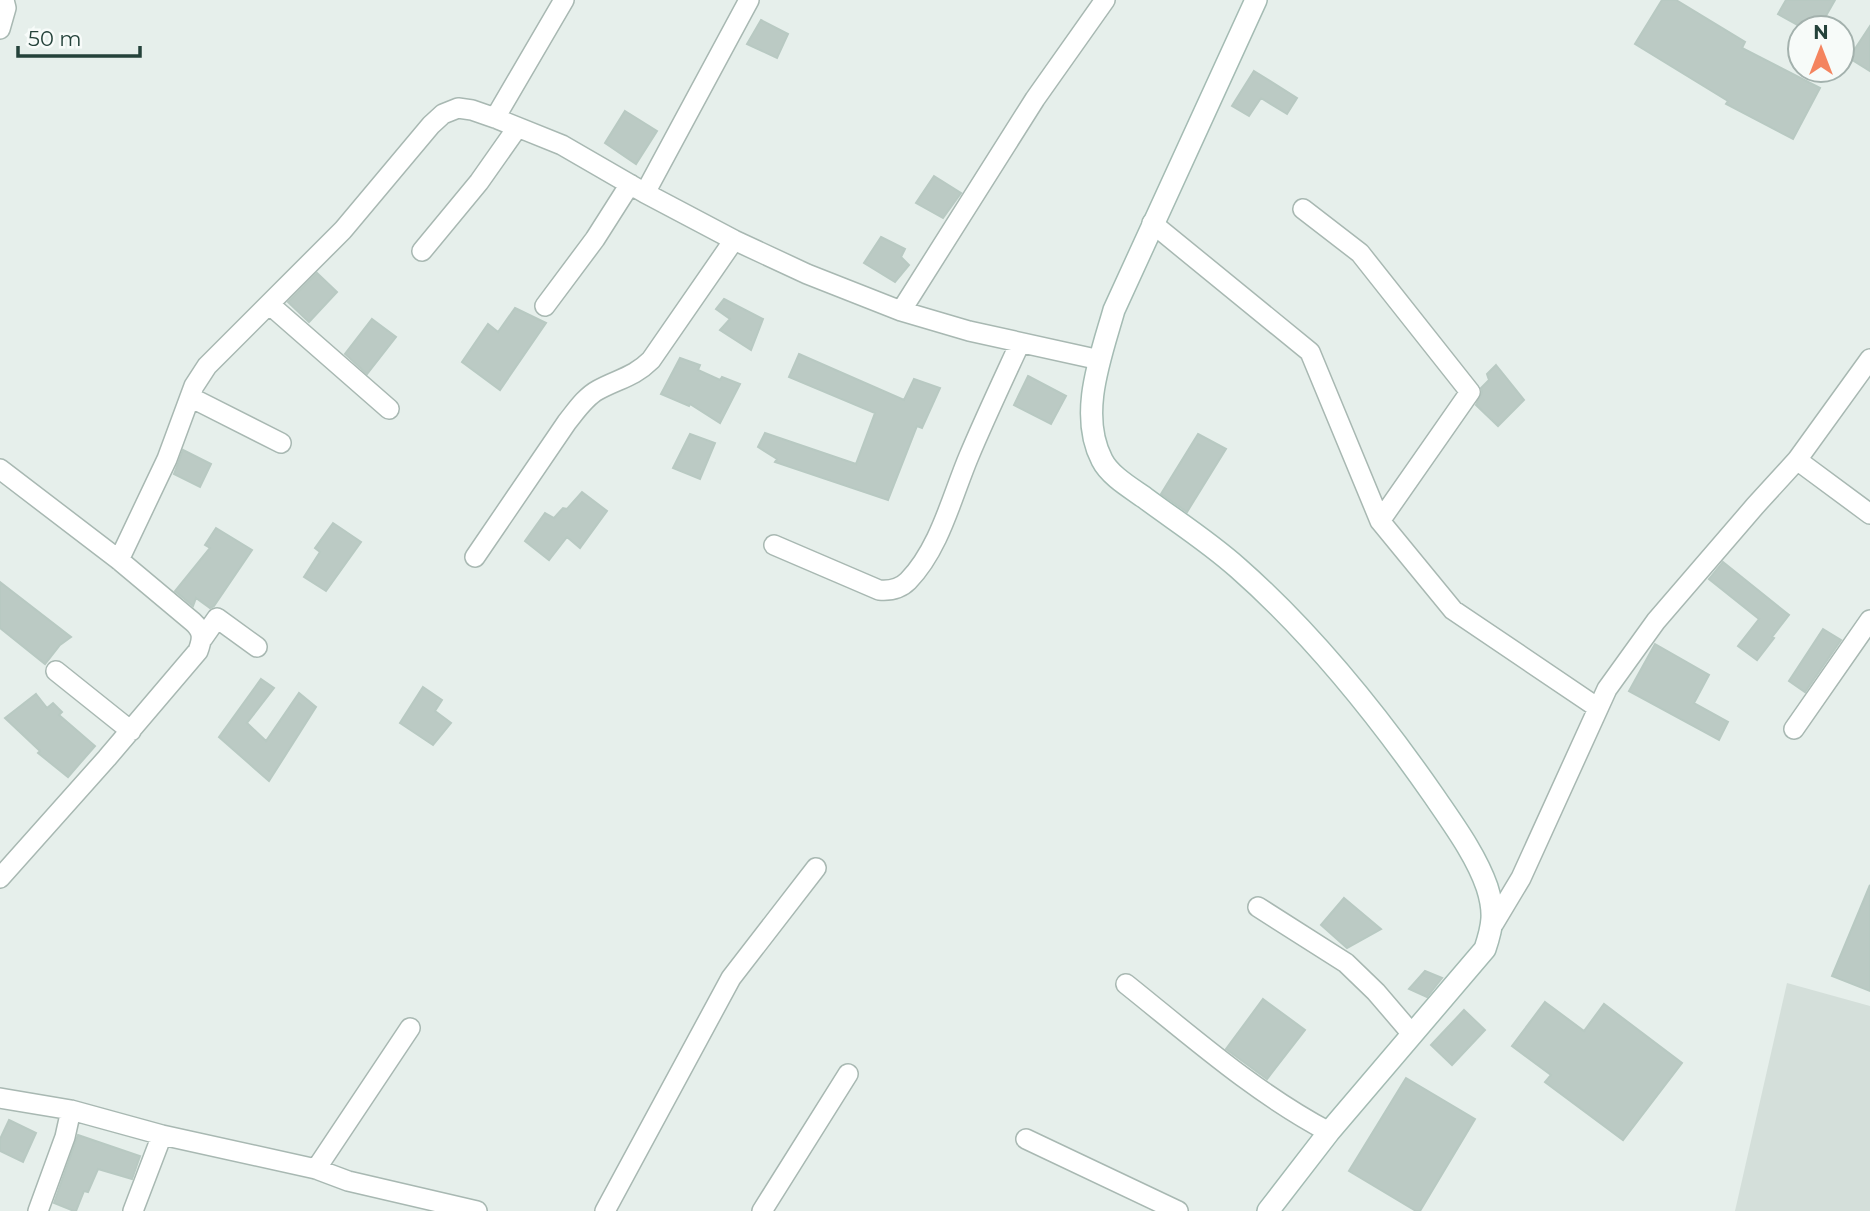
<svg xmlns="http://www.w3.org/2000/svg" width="1870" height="1211" font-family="Montserrat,sans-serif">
<rect width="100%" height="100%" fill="#e6efeb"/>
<path fill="#d4dfda" d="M1787 983 1870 1006V1211H1735Z"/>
<path fill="#bbcac4" stroke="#b8c9c2" stroke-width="2" d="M1662 0H1676L1745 42 1742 48 1820 88 1793 139 1726 104 1728 101 1635 44Z
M1786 0H1835L1819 28H1803L1778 14Z
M761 20 788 34 777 58 747 44Z
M1870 26V71L1849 58Z
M1254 71 1297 98 1287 114 1261 98 1249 116 1232 106Z
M625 111 657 131 636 164 605 143Z
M934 176 961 193 943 218 916 203Z
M881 237 905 249 901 257 909 265 895 282 864 263Z
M317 273 337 292 309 322 288 302Z
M724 299 763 319 751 350 720 330 730 319 716 309Z
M515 308 546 323 500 390 462 362 488 324 498 332Z
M372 319 396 337 367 374 345 354Z
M799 354 904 400 914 379 940 388 922 428 917 426 888 500 775 462 777 459 758 447 765 433 856 464 875 413 789 377Z
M680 358 700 365 698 370 720 380 722 377 740 384 720 423 690 404 689 406 661 394Z
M1496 365 1524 400 1498 426 1476 405 1482 392 1481 388 1489 380 1487 374Z
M1028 376 1066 396 1051 424 1014 405Z
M690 434 715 443 700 479 673 468Z
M1198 434 1226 449 1187 512 1161 494Z
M183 450 211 464 200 487 174 474Z
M582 492 607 511 580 548 567 537 549 560 525 541 545 513 554 518 563 508 567 509Z
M333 523 361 542 326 591 304 577 320 552 315 548Z
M216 528 252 550 214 606 210 608 196 598 193 606 175 591 210 548 205 545Z
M1723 562 1789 615 1772 637 1774 638 1757 660 1738 646 1759 619 1709 579Z
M0 582 71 637 60 645 45 664 0 628Z
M1823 629 1841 640 1805 692 1789 681Z
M1655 644 1709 675 1694 703 1728 722 1719 740 1629 691Z
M261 679 274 688 247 723 266 741 299 693 316 707 269 781 219 737Z
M423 687 442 700 435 711 451 723 433 745 400 723Z
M36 694 47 708 53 703 62 712 59 715 95 746 68 777 38 753 40 751 5 718Z
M1870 885V991L1832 976Z
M1344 898 1381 929 1347 948 1321 925Z
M1425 971 1442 978 1427 997 1409 989Z
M1263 999 1305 1030 1267 1079 1226 1049Z
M1545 1002 1584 1031 1604 1004 1682 1063 1623 1140 1545 1082 1551 1075 1512 1046Z
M1464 1010 1485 1030 1452 1065 1431 1045Z
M1406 1078 1475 1119 1420 1211H1416L1349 1171Z
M9 1120 36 1133 23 1162 0 1151V1139Z
M78 1135 140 1156 132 1179 98 1169 88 1192 84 1191 76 1211H74L54 1203Z"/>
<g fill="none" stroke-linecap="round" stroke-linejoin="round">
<defs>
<path id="street" d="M0 29 6 8 4 0
M495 118 564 0
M645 193 749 0
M1303 209 1360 253 1470 392 1380 521
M1152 223 1310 352 1380 521 1453 610 1598 708
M422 251 479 182 517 128
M269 304 389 409
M545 306 595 239 630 184
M901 311 1035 99 1105 0
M190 397 281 443
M1797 460 1870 514
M0 469 119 560 193 622C203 631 203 638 198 651L107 758 0 878
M774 545 879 590C890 591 900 589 908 581 940 548 952 496 969 456 985 418 1003 380 1020 343
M475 557 567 422C576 411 585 397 598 390 618 379 634 377 651 360L734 240
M119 560 167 459 194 386 207 366 343 230 431 125 443 114 458 108 472 110 495 118 562 145 645 193 734 240 807 274 901 311 969 331 1100 360
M203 638 217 618 257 647
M56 671 131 731
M1794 729 1870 620
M1258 907 1346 963 1376 992 1412 1034
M1494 923 1521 878 1607 689 1656 621 1755 506 1797 460 1870 359
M1126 984C1191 1036 1255 1093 1329 1132
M0 1098 71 1110 162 1135 316 1169 348 1181 477 1211
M1026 1139 1178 1211
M316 1169 410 1028
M38 1211 65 1137 71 1110
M133 1211 162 1135
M605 1211 731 978 816 868
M762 1211 848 1074"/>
<path id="secondary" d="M1256 0 1114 310C1101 356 1078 414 1102 460 1110 476 1131 488 1145 498 1176 521 1209 542 1238 568 1313 634 1377 714 1434 796 1453 824 1476 855 1487 887 1495 912 1493 925 1485 949L1329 1132 1268 1211"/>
</defs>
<use href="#street" stroke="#a8b8b2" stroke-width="22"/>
<use href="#secondary" stroke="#a4bbb3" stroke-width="24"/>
<use href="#street" stroke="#fff" stroke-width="19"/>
<use href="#secondary" stroke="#fff" stroke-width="21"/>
</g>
<g transform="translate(1821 49)"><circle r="33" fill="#f7fbf9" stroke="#a3b1ad" stroke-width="2"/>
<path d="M0-5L12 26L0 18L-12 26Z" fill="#f4845f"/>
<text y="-10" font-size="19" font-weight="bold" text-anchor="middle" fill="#24423a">N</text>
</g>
<path d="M18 46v10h122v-10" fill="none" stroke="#24423a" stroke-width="3.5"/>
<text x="28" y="46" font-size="21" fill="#24423a" stroke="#f7fbf9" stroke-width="5" paint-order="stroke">50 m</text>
</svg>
